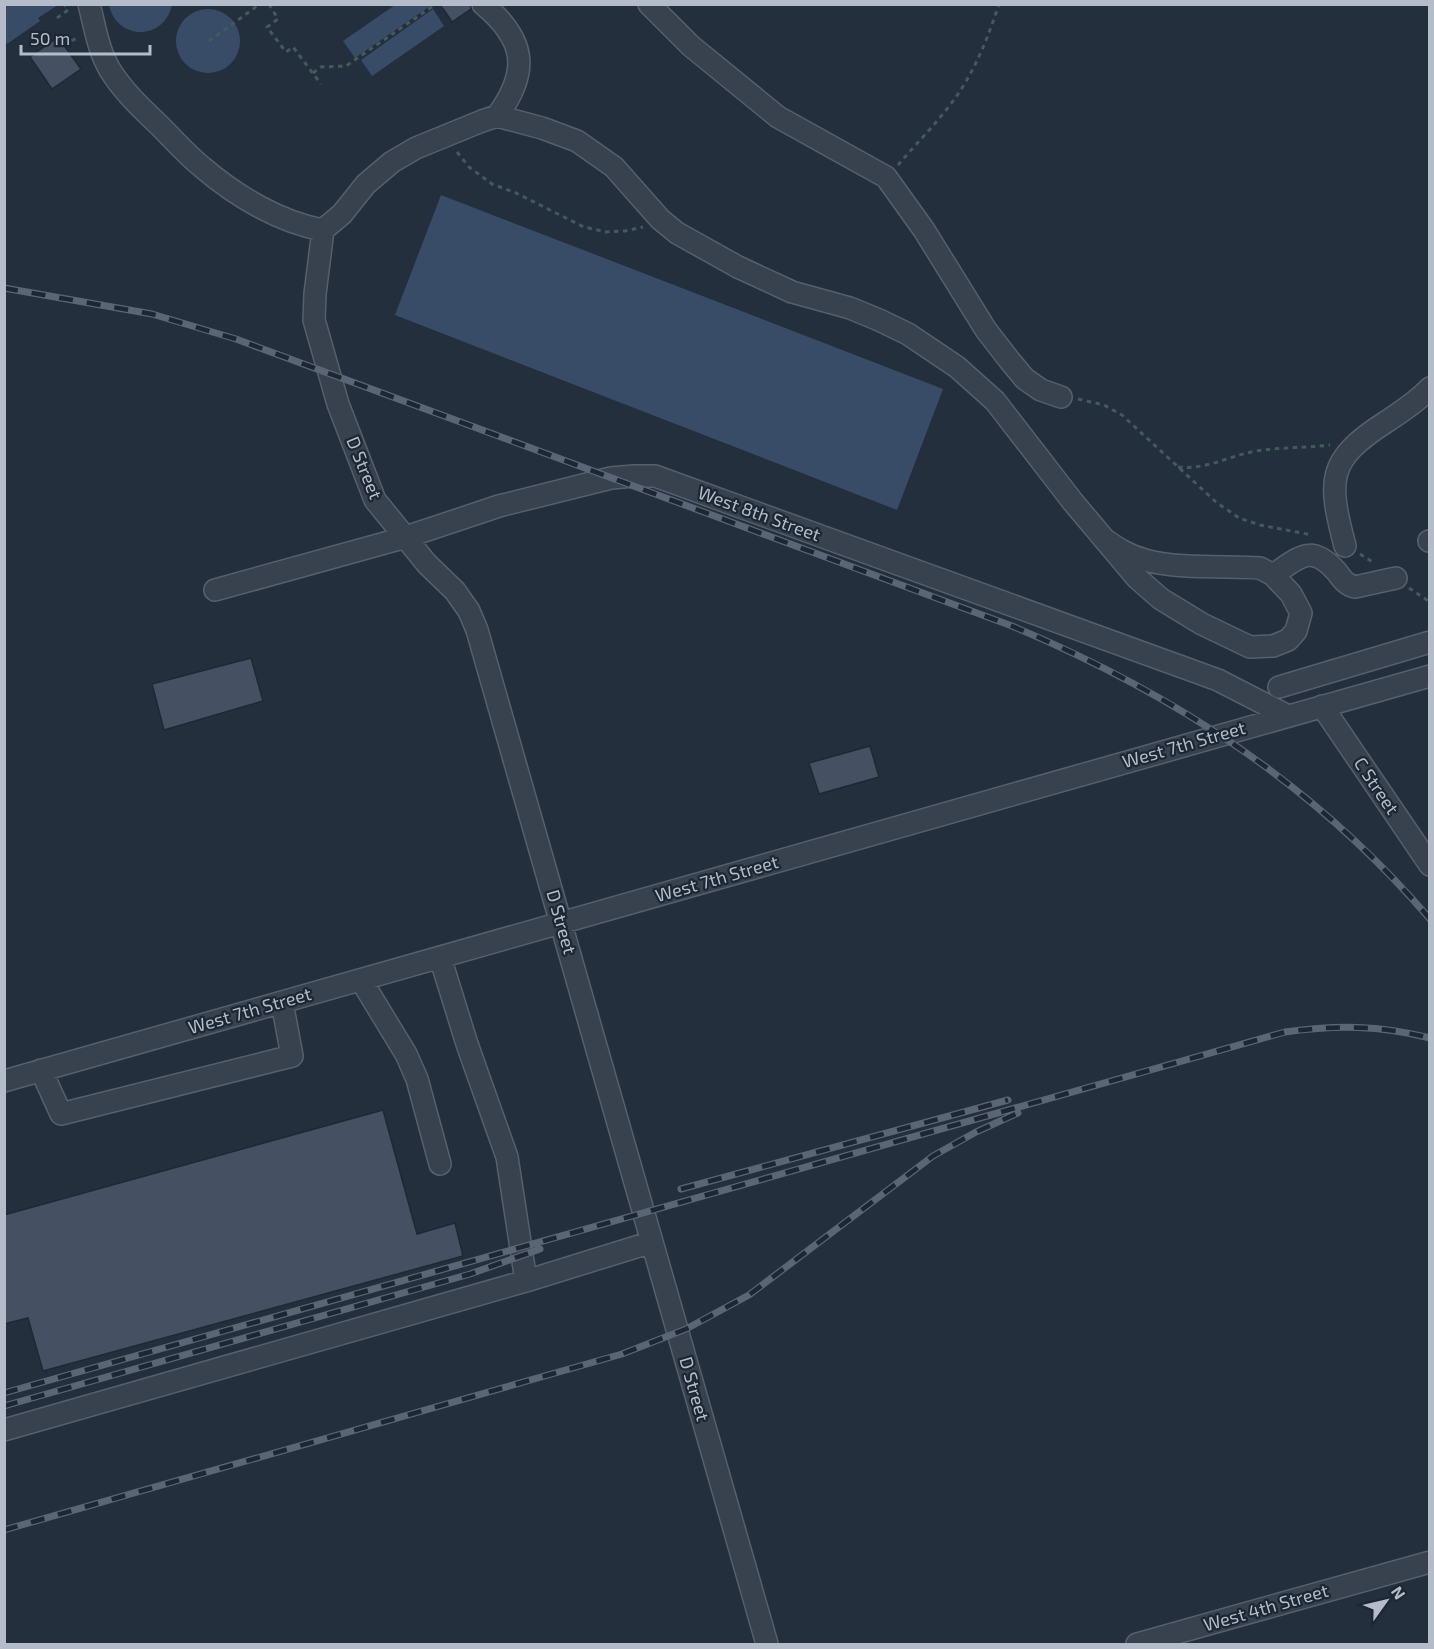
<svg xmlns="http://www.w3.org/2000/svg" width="1434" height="1649" font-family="'Exo 2',sans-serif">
<rect width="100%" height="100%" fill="#242f3e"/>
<path fill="#394c67" d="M4 5 57 4 58 5 38 18 40 21 7 44 5 40Z
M109 5V4L172 5C164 41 117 41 109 5Z
M430 5V6L355 58 343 41 395 5Z
M433 9 444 26 372 76 361 60Z
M176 41a32 32 0 1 1 64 0a32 32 0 1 1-64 0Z
M441 195 943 389 897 510 395 315Z"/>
<path fill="#455162" stroke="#1f2835" stroke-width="1.5" d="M440 4H471V9L452 22Z
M58 37 81 69 52 89 30 57Z
M251 658 263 701 164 730 152 684Z
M870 746 879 777 819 794 809 763Z
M383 1110 417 1234 455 1223 463 1256 43 1371 28 1318 4 1324V1215Z"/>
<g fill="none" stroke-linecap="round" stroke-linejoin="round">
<defs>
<path id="minor" d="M89 4C95 27 98 50 110 70 123 91 141 108 159 125 173 139 186 154 202 167 236 196 279 222 323 230L342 214 366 184 392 162 416 148 482 121 497 116 542 128 577 141 614 167 660 219 677 233 738 267 792 292 850 308 879 320 908 334 957 367 995 401 1073 502 1137 578 1161 599 1202 624 1250 647 1273 646 1288 640 1296 631 1301 613 1291 594 1273 575 1260 568C1227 566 1176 569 1145 560 1129 556 1117 548 1104 539
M483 4C526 40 530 71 497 116
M649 4 691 46 778 117 886 177 924 230 986 330 1010 361 1025 379 1041 390 1061 397
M323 230 315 294 314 320 338 404 375 500 427 564 455 591 469 611 477 630 767 1644
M1429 541H1430
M1345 546C1328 481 1326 460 1386 422 1401 412 1417 402 1430 388
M1273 575C1300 557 1311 543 1337 572 1342 579 1346 585 1355 587L1396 578
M215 590 403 538 499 506 611 478 634 476H655L1218 680 1288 716
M1279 687 1430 642
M1322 706 1430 865
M440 957 467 1044 507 1157 526 1281
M361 980 406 1054 417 1079 440 1164
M41 1070 61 1114 292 1056 282 1002
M4 1081 1430 676
M4 1430 526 1281 652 1242
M1137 1644 1430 1562"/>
</defs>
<use href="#minor" stroke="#565f6c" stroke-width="24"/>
<path stroke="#44595c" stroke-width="3" stroke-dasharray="4.5 4.5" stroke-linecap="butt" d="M269 4 278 19 267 27 286 52 293 47 321 84
M443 4 444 7
M57 18 68 10 64 4
M209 41 260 4
M63 44 78 38
M313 73 321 67 346 66 433 6 432 4
M457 152 469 167 492 184 516 193 584 227 606 232 625 231 643 227
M898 165C916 144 936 124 953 101 974 73 988 38 999 4
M1078 399 1104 405 1122 415 1216 502 1239 518 1260 525 1312 535
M1178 467C1206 470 1229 456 1256 451 1281 447 1305 448 1330 445
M1360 554 1374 563
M1409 588 1430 602"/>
<use href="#minor" stroke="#38414e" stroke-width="21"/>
<defs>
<path id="rail" d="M4 288 152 314 236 339 1012 626C1173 693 1315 785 1430 919
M681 1189 1008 1100
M4 1393 1285 1032C1336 1025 1379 1025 1430 1038
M4 1406 470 1274 540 1249
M4 1530 622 1354 686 1329 749 1295 933 1156 976 1132 1018 1113"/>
</defs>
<use href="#rail" stroke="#5a6575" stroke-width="7"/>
<use href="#rail" stroke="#1d2633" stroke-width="4.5" stroke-dasharray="14" stroke-linecap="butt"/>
</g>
<g text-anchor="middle" stroke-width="4.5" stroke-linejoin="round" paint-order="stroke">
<g font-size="18" fill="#b4bcc9" stroke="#1d2633">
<text transform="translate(364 468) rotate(68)" y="6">D Street</text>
<text transform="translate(759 514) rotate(20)" y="6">West 8th Street</text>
<text transform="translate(1184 745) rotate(-16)" y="6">West 7th Street</text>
<text transform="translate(1376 786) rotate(56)" y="6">C Street</text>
<text transform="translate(717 879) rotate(-16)" y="6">West 7th Street</text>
<text transform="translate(561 922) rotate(74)" y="6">D Street</text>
<text transform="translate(250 1011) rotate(-16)" y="6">West 7th Street</text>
<text transform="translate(694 1389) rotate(74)" y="6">D Street</text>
<text transform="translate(1266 1608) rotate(-16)" y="6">West 4th Street</text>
</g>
</g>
<rect width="1434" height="1649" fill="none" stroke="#b4bcc9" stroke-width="12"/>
<g transform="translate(1386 1601) rotate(56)" stroke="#1d2633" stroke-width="4.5" paint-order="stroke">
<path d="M0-4.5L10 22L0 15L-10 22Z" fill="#b4bcc9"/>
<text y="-9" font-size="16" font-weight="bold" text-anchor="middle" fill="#b4bcc9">N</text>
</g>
<path d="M21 45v9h129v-9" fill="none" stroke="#b4bcc9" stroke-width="3"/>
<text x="30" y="45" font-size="18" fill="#b4bcc9" stroke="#1d2633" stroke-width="4.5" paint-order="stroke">50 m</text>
</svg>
